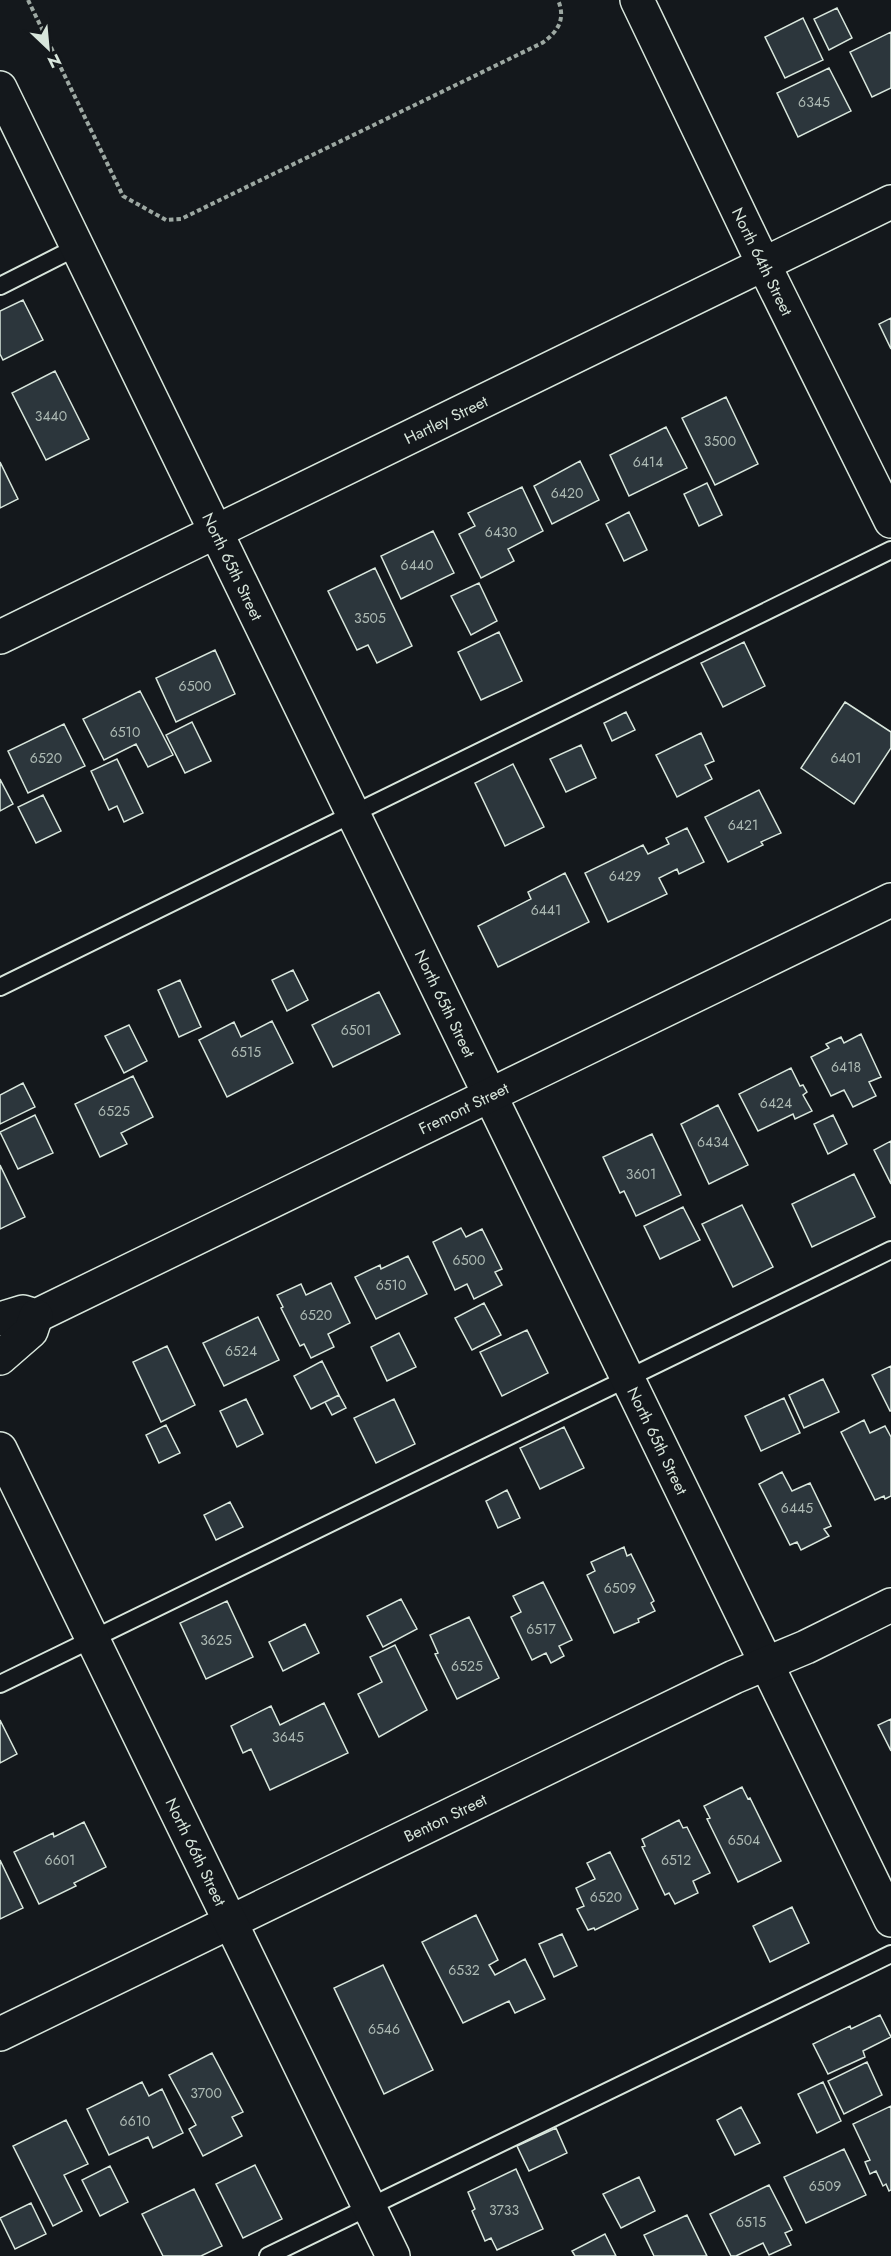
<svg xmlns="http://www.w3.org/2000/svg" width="891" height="2256" font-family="Jost,sans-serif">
<rect width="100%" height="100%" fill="#14181c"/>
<path fill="#2c363c" stroke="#d8e6dc" stroke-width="1.5" d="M837 8 852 38 829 50 814 19Z
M803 18 823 60 785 78 765 37Z
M891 32V88L872 97 850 52Z
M829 68 851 111 798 137 777 93Z
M23 300 43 340 3 360 0 354V311Z
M891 318V349L879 324Z
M55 371 89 439 46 460 12 393Z
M726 397 758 464 715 485 682 418Z
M666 427 687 468 629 496 610 455Z
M580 461 599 500 552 524 534 486Z
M0 462 18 499 0 508Z
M707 483 722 515 699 526 684 494Z
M522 487 543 531 508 549 514 561 481 578 459 534 475 526 468 513Z
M629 512 647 550 624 561 606 524Z
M433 531 454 573 401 599 381 556Z
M375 568 412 646 377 663 368 645 357 650 328 591Z
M479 583 497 621 471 635 451 596Z
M499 632 522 681 481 700 458 652Z
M744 642 765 686 723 707 701 663Z
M215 650 235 694 176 722 156 678Z
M140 691 173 755 148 767 136 744 104 760 83 719Z
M845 702 891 732V748L854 804 801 768Z
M626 712 635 730 612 741 604 723Z
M192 722 211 761 185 773 166 735Z
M64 724 85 766 28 793 8 751Z
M701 733 714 761 705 765 712 779 677 797 656 755Z
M581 745 596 778 566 792 550 759Z
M117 759 143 813 124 822 117 806 109 810 91 771Z
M513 764 544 827 505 846 475 783Z
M0 779 13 804 0 811Z
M759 790 781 833 761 842 763 845 728 862 705 817Z
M43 795 61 831 36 843 18 807Z
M687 828 704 862 679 874 677 869 659 878 667 894 608 922 585 873 643 845 648 854 669 844 666 838Z
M565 873 589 922 498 967 478 926 531 899 528 892Z
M293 970 308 1000 287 1011 272 980Z
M180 980 201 1027 179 1037 158 990Z
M379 992 400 1034 333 1067 312 1025Z
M272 1021 293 1063 227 1097 199 1040 234 1022 241 1037Z
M129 1025 147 1061 124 1073 105 1036Z
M861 1034 881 1077 869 1082 876 1096 853 1107 844 1090 831 1096 811 1057 829 1048 826 1044 841 1037 844 1043Z
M791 1068 800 1086 803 1085 807 1092 803 1095 812 1111 795 1119 793 1114 758 1131 739 1094Z
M133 1076 153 1117 121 1133 127 1144 100 1157 75 1104Z
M23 1083 35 1107 0 1124V1095Z
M718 1105 748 1165 709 1184 681 1124Z
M35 1115 53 1153 18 1169 0 1132Z
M833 1115 847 1144 828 1154 814 1124Z
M652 1134 681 1195 636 1216 624 1191 620 1193 603 1157Z
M891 1141V1184L874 1150Z
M0 1165 25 1217 0 1229Z
M854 1174 875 1217 812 1247 792 1204Z
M742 1205 773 1267 733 1287 702 1224Z
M683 1207 700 1240 660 1259 644 1226Z
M461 1228 466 1237 482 1229 502 1269 495 1272 502 1285 474 1299 467 1284 455 1290 433 1242Z
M408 1256 427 1294 376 1319 355 1277 380 1265 381 1269Z
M331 1283 350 1323 328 1334 334 1347 311 1358 304 1344 300 1346 281 1308 283 1307 277 1295 301 1284 306 1295Z
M484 1303 501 1335 472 1350 455 1318Z
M258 1317 279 1360 224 1386 203 1343Z
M527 1330 548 1373 502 1396 480 1352Z
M399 1333 416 1367 387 1381 371 1347Z
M167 1346 195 1405 161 1422 133 1362Z
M322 1361 339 1395 311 1409 294 1376Z
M891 1366V1411H890L872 1375Z
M823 1379 839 1412 804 1428 789 1395Z
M339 1395 346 1408 332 1415 325 1402Z
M784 1398 800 1433 761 1451 745 1416Z
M246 1399 263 1434 237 1447 220 1411Z
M394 1399 415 1444 376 1463 354 1418Z
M864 1420 870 1433 885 1426 891 1437V1496L885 1499 884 1496 875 1500 841 1432Z
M166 1425 180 1453 159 1463 146 1435Z
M564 1427 584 1468 540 1489 520 1448Z
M782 1472 792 1491 810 1483 831 1526 824 1529 829 1536 801 1550 797 1542 790 1545 759 1484Z
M507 1490 520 1518 498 1528 486 1501Z
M230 1502 243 1527 216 1540 204 1515Z
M624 1547 627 1556 631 1554 654 1601 651 1603 655 1611 638 1619 639 1622 614 1633 587 1575 595 1571 591 1562Z
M543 1582 572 1640 559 1646 564 1656 551 1663 546 1653 532 1660 511 1617 521 1612 513 1596Z
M401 1599 417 1629 383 1647 367 1616Z
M227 1601 253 1657 206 1679 180 1623Z
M469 1617 499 1678 457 1699 435 1654 438 1653 430 1635Z
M305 1624 319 1653 283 1671 269 1642Z
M395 1645 427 1710 379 1737 358 1694 382 1682 370 1657Z
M324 1703 348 1753 270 1790 251 1749 243 1753 231 1726 271 1706 280 1725Z
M891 1719V1751L878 1725Z
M0 1720 17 1754 0 1763Z
M742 1787 748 1799 750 1798 781 1861 738 1882 707 1819 710 1818 704 1806Z
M679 1820 683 1828 687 1827 710 1873 693 1881 698 1893 675 1904 669 1893 665 1895 642 1847 645 1846 642 1839Z
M84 1822 106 1867 74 1883 76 1886 39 1904 14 1852 53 1833 54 1837Z
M610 1852 638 1909 595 1930 594 1928 588 1930 577 1909 584 1906 576 1888 595 1879 587 1863Z
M0 1860 23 1908 0 1919Z
M792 1907 809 1943 770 1962 753 1926Z
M476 1915 498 1960 489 1965 495 1975 525 1959 545 1999 515 2013 509 2001 463 2023 422 1942Z
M562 1934 577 1966 554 1977 539 1944Z
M383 1965 433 2070 384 2094 334 1988Z
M880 2015 891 2037 863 2051 865 2057 828 2074 813 2044 850 2026 851 2029Z
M212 2053 243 2112 232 2117 242 2136 203 2156 189 2129 196 2125 169 2075Z
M867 2062 882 2095 844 2114 828 2081Z
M142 2082 149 2096 162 2089 183 2133 153 2148 148 2137 109 2155 87 2109Z
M823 2082 841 2121 817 2133 798 2094Z
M891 2106V2190L889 2191 886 2184 883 2186 876 2171 870 2174 865 2162 870 2160 853 2124Z
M741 2107 760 2143 735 2155 717 2120Z
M66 2120 88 2164 64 2175 82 2211 53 2226 13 2146Z
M556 2128 567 2153 529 2171 517 2146Z
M844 2149 866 2195 806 2223 784 2177Z
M255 2165 282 2219 243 2238 216 2184Z
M110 2166 128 2202 100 2216 82 2180Z
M516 2169 543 2229 497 2250 491 2238 485 2241 472 2211 475 2209 468 2192Z
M639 2177 655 2211 621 2228 603 2194Z
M769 2185 792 2230 785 2233 791 2245 769 2255 763 2243 736 2256H731L710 2214Z
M194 2189 222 2246 201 2256H163L142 2214Z
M31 2203 46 2234 15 2249 0 2218Z
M687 2215 707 2256H654L644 2235Z
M605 2234 616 2256H575L572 2251Z"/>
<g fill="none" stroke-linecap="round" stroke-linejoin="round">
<defs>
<path id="service" d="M0 286 77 247
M0 987 891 550
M0 1684 891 1250
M268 2256 891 1954"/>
<g id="minor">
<path id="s1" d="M637 0 763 263 891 521"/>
<path id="s2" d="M0 88 891 1920"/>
<path id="s3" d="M0 637 891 202"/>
<path id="s4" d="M0 2034 734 1677 806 1647 891 1605"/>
</g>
<g id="tertiary">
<path id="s5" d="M0 1319 23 1312 36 1316 891 900"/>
<path d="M0 1358 31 1331 36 1316"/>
<path id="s6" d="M0 1449 393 2256"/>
</g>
</defs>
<use href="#service" stroke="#d8e6dc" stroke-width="20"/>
<use href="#minor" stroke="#d8e6dc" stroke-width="36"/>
<use href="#tertiary" stroke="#d8e6dc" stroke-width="36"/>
<path stroke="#9da8a2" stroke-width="4" stroke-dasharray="4.5 3" stroke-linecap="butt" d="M28 0 123 196 166 220 181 219 542 43C558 32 566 19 558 0"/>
<use href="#service" stroke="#14181c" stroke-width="16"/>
<use href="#minor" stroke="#14181c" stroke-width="33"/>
<use href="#tertiary" stroke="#14181c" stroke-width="33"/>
</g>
<g text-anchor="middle" stroke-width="4.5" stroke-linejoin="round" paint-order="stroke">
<g font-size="14" fill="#adbab4">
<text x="814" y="107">6345</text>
<text x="51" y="421">3440</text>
<text x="720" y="446">3500</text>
<text x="648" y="467">6414</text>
<text x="567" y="498">6420</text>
<text x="501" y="537">6430</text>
<text x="417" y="570">6440</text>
<text x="370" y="623">3505</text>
<text x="195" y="691">6500</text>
<text x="125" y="737">6510</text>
<text x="46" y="763">6520</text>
<text x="846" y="763">6401</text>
<text x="743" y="830">6421</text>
<text x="625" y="881">6429</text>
<text x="546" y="915">6441</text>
<text x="356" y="1035">6501</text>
<text x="246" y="1057">6515</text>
<text x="846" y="1072">6418</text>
<text x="776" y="1108">6424</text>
<text x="114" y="1116">6525</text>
<text x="713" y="1147">6434</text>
<text x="641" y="1179">3601</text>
<text x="469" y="1265">6500</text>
<text x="391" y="1290">6510</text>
<text x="316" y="1320">6520</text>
<text x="241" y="1356">6524</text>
<text x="797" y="1513">6445</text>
<text x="620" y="1593">6509</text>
<text x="541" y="1634">6517</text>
<text x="216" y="1645">3625</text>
<text x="467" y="1671">6525</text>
<text x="288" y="1742">3645</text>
<text x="744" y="1845">6504</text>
<text x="60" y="1865">6601</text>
<text x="676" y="1865">6512</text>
<text x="606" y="1902">6520</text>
<text x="464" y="1975">6532</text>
<text x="384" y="2034">6546</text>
<text x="206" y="2098">3700</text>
<text x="135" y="2126">6610</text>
<text x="825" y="2191">6509</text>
<text x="504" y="2215">3733</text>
<text x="751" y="2227">6515</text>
</g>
<g font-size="16" fill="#d8e6dc" stroke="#14181c">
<text dy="6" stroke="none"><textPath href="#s1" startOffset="290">North 64th Street</textPath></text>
<text dy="6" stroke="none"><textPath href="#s3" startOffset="496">Hartley Street</textPath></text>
<text dy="6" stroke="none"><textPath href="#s2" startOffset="532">North 65th Street</textPath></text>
<text dy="6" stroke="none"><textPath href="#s2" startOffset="1018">North 65th Street</textPath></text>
<text dy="6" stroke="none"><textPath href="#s5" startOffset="513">Fremont Street</textPath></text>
<text dy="6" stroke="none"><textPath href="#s2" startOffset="1504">North 65th Street</textPath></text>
<text dy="6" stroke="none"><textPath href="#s4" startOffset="495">Benton Street</textPath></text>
<text dy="6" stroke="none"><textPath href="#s6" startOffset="448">North 66th Street</textPath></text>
</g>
</g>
<g transform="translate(48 48) rotate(154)" stroke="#14181c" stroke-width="4.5" paint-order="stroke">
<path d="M0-4.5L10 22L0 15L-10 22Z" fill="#d8e6dc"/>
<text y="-9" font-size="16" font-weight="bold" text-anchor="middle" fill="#d8e6dc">N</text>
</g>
</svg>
